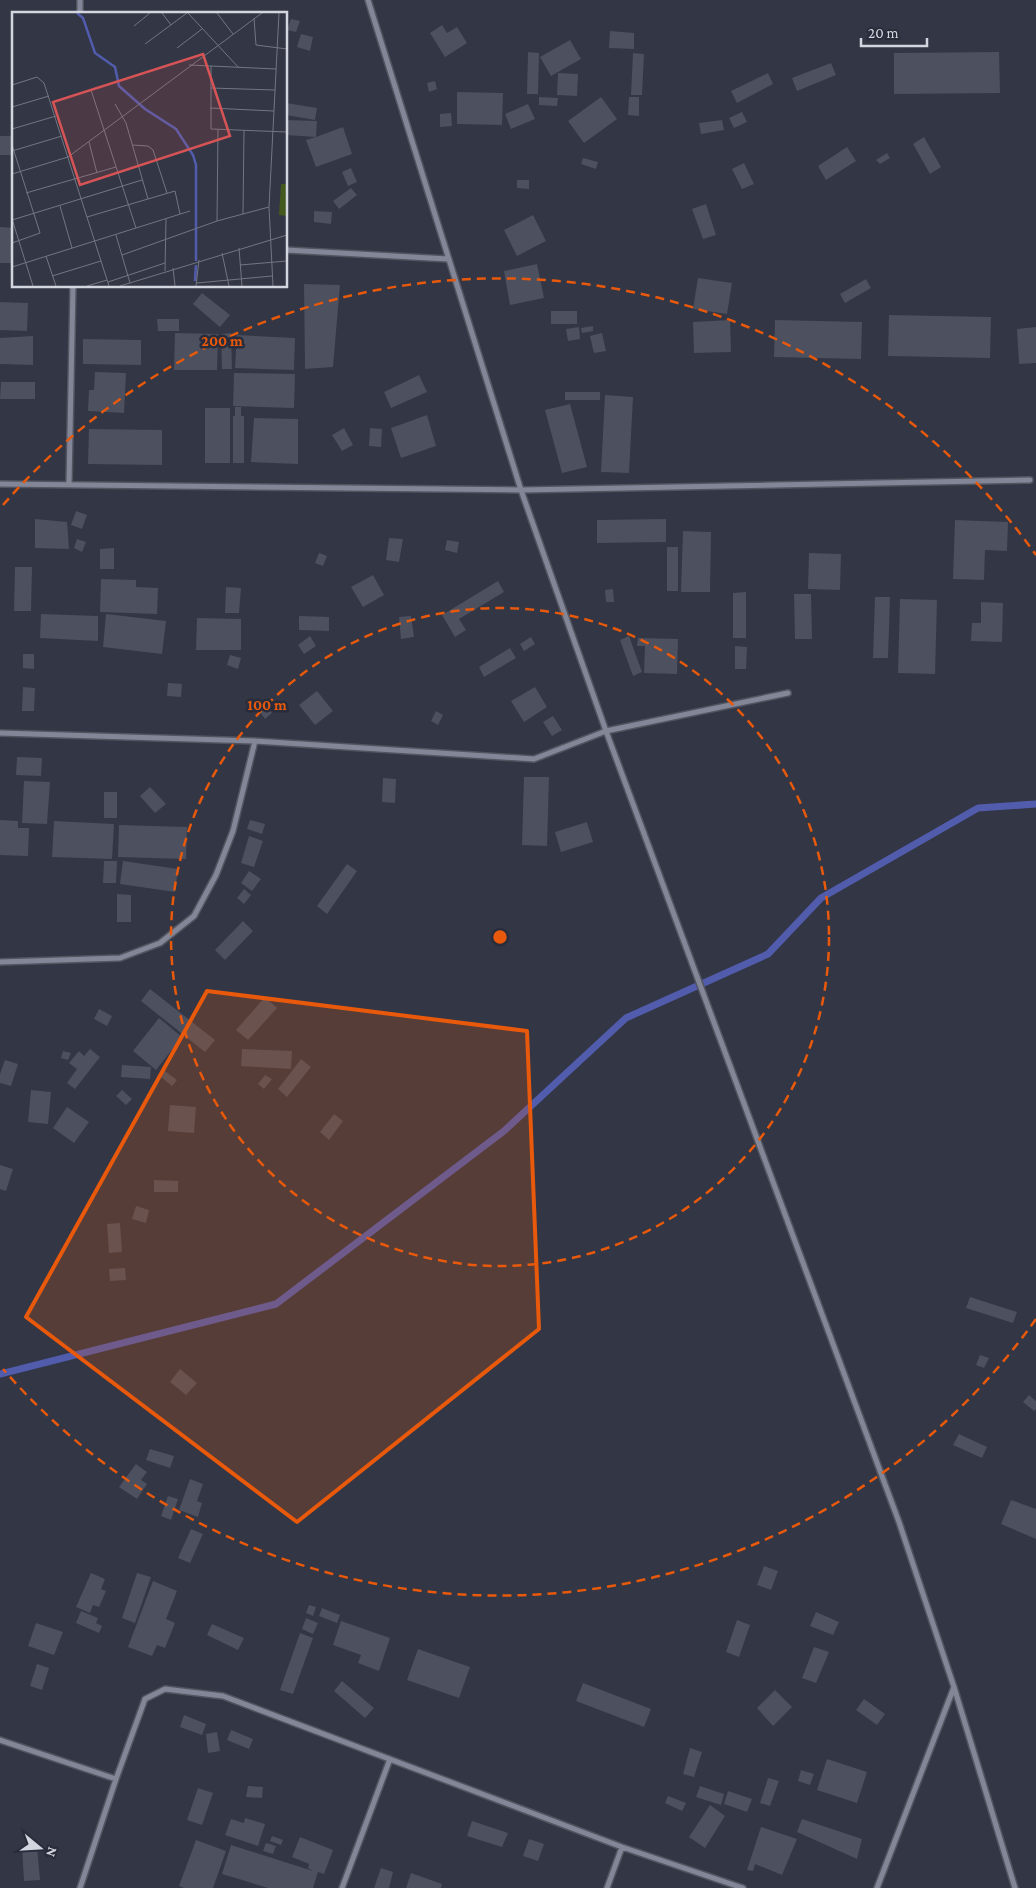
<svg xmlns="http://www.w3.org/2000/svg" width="1036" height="1888" font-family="'Crimson Pro',serif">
<rect width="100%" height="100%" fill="#333644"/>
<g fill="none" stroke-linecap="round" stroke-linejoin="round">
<path stroke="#515cad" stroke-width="7" d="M0 1374 276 1304 504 1131 626 1018 768 954 821 898 978 808 1036 804"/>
</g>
<path fill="#4c505f" d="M291 19 300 21 296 32 287 30Z
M442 25 447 33 457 27 467 43 445 57 430 33Z
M610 31 634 33V49L609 48Z
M301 34 313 37 310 51 297 47Z
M570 40 581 59 551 76 540 57Z
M528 52 539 53 538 94H527Z
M999 52 1000 93 894 94V53Z
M633 53 644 54 642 95H631Z
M831 63 836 75 797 91 792 78Z
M558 73 578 74 577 96 557 95Z
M768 73 773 84 737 103 731 91Z
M435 81 437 89 429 92 427 83Z
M457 92 503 93 502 125 457 124Z
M539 97 558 98 557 106 539 105Z
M601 97 617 119 584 143 568 121Z
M629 97H639V116L628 115Z
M286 103 317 108 315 120 286 115Z
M528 104 535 119 511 129 505 114Z
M742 112 747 122 734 128 729 118Z
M451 113 452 126 440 127V114Z
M286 120 317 121 316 137 343 127 352 154 316 167 306 140 316 137 286 135Z
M722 120 724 130 701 134 699 123Z
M0 136H14V155H0Z
M924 137 941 167 930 174 913 144Z
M847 147 856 161 826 180 818 166Z
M887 153 890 158 880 164 876 160Z
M583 158 598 162 596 169 581 164Z
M744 163 754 184 742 189 732 169Z
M351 168 357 182 348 186 342 172Z
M517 180H529V189L517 188Z
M351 188 357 195 339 209 333 201Z
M706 204 716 235 703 239 692 209Z
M314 211 332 212 331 224 314 222Z
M533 215 546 241 517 256 504 230Z
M0 227 14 228V263H0Z
M537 264 544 298 510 305 504 271Z
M698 278 732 283 727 314 693 309Z
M866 279 871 288 845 303 840 294Z
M304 284 340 285 333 367 305 369Z
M202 293 230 315 220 327 193 304Z
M0 302 28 303 27 331 0 330Z
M551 311H577V324H551Z
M889 315 991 317 990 358 888 356Z
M157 319H179V331H158Z
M730 320 731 352 694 353 693 322Z
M775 320 862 322 861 359 774 357Z
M593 326V331L582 333 581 328Z
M579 327 580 339 568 341 566 329Z
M1036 327V363L1019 364 1017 329Z
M175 333 218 334 217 370H174Z
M231 333 232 369H222L221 334Z
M602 333 606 351 594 353 590 336Z
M237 335 295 338 294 370 235 368Z
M33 336V365L0 364V338Z
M83 339 141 340V365L83 364Z
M95 372 126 373 124 413 88 411 89 390H94Z
M234 373 295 374 294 408 233 406Z
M419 375 427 392 391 408 384 392Z
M1 382H35V399H0Z
M565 392H600V400H565Z
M605 395 633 397 629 473 601 472Z
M570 404 587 467 562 473 545 410Z
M235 407H241V416H244V463H233V416H235Z
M205 408H230V463H205Z
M427 415 436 446 401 458 391 428Z
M254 418 298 419V464L251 462Z
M344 428 353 445 342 451 332 435Z
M370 428 382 429 381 447 369 446Z
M89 429 162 430V465L88 464Z
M76 511 87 515 82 529 71 525Z
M35 519 67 522 69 549 35 548Z
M666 519V542L597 543V520Z
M955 520 1008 522 1007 551 985 550 984 580 953 579Z
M683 531 711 532 710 592H681Z
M389 538 403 539 399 562 386 560Z
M77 539 86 542 82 552 74 548Z
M447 540 459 542 457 553 445 550Z
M667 547H678V591H667Z
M114 548V569H100V549Z
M319 553 327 556 323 566 315 563Z
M809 553 841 554 840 590 808 589Z
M15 567H32L31 611H14Z
M373 575 384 595 363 607 351 587Z
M101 579 136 580V587L158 588 157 614 100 612Z
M498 581 504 592 459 619 466 630 455 637 442 615Z
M226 587 241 588 239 613H225Z
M613 589 614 602H606L605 590Z
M746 592V638H733V593Z
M794 594H811L812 639H795Z
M875 597H890L888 658H873Z
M900 599 937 600 935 674 898 673Z
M981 602 1003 603 1002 642 971 641 972 623H981Z
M41 614 98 616V641L40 638Z
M106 614 166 621 162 654 103 647Z
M299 616 329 617V631L299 630Z
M411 616 414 637 401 639 399 617Z
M197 618 241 619V650H196Z
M310 636 316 646 304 654 298 645Z
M629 636 642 672 633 676 620 640Z
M531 637 535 644 524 651 520 644Z
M638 638 678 639 677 674 644 673 645 646H637Z
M735 646 747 647 746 669H735Z
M510 648 516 658 484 677 479 667Z
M23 654H34V669L23 668Z
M230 655 241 658 238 669 227 665Z
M168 683 182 684 181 697 167 696Z
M23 687 35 688 34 711H22Z
M535 687 547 707 524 722 511 701Z
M317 691 333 711 315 725 299 705Z
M265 703 272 713 265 719 258 709Z
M436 711 443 715 438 725 431 721Z
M553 716 562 730 552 736 543 722Z
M17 757 42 758 41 776 16 775Z
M524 777H549L547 846 522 845Z
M383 778 396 779 395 803 382 802Z
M24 781 50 782 47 824 22 823Z
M150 787 166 804 155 813 140 796Z
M104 792H117V818H104Z
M0 820 18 821V828H29L28 856 0 855Z
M250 820 265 824 262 834 247 829Z
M54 821 114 824 112 859 52 857Z
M587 822 593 842 561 852 555 832Z
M119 825 187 827 186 859 118 857Z
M249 836 263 841 254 867 241 863Z
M104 861H117L116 883H103Z
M123 861 178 869 175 892 120 884Z
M347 864 357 871 327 914 317 906Z
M249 871 261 879 252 891 241 883Z
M244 889 251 895 244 904 237 898Z
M117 894 131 895V922H117Z
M243 921 253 931 225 960 215 950Z
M150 989 215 1040 205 1052 141 1001Z
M265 997 277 1008 248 1040 236 1030Z
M99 1009 112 1016 107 1026 94 1019Z
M159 1018 182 1037 156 1070 133 1051Z
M90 1049 100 1057 75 1089 67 1083 77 1069 69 1063 79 1051 84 1056Z
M242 1049 292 1051 291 1069 241 1066Z
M63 1051 71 1053 68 1060 61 1058Z
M301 1059 311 1067 287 1097 278 1089Z
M5 1060 18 1064 11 1086 0 1083V1074Z
M122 1065 151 1067 150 1079 121 1077Z
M165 1071 177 1080 172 1086 161 1077Z
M265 1075 272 1079 264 1089 258 1084Z
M31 1090 51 1092 48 1124 28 1122Z
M122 1090 132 1099 126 1105 116 1096Z
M170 1105 196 1107 194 1133 168 1131Z
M67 1107 89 1122 74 1143 53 1128Z
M334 1114 343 1121 329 1140 320 1132Z
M0 1165 13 1169 6 1191 0 1189Z
M154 1180 178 1181V1192H154Z
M136 1206 149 1210 146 1223 132 1219Z
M120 1223 122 1252 109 1253 107 1224Z
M125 1268 126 1280 110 1281 109 1269Z
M970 1297 1017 1312 1013 1323 966 1308Z
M980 1355 989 1358 984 1368 976 1365Z
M180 1369 197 1383 186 1395 170 1382Z
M1029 1395 1036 1401V1409L1034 1411 1023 1402Z
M959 1434 987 1447 982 1458 953 1445Z
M150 1449 174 1456 170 1468 146 1460Z
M136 1464 147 1472 141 1480 147 1484 137 1499 119 1487Z
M190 1479 203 1484 197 1501 202 1503 198 1517 179 1510Z
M168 1496 178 1499 171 1520 161 1516Z
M1011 1500 1036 1509V1539L1001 1524Z
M191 1529 203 1534 190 1563 178 1558Z
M764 1566 778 1571 771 1590 757 1585Z
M91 1573 105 1579 101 1589 106 1591 99 1607 93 1605 90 1613 76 1607Z
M137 1573 151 1577 135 1623 122 1618Z
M153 1581 177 1591 166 1619 175 1623 165 1648 157 1645 152 1656 128 1647Z
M309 1605 316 1607 313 1616 306 1613Z
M322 1608 340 1615 337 1623 319 1616Z
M81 1611 98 1618 96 1623 102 1626 99 1633 76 1623Z
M816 1612 839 1622 833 1635 810 1626Z
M306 1618 318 1623 313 1634 302 1629Z
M737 1620 750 1625 739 1657 726 1652Z
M341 1621 390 1638 379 1671 358 1663 361 1655 333 1645Z
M36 1623 63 1632 54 1655 28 1646Z
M212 1624 244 1638 238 1650 207 1635Z
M300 1633 313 1638 293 1694 280 1690Z
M814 1647 829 1652 816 1683 802 1678Z
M418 1649 470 1667 459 1698 407 1680Z
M37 1664 49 1668 42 1690 30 1686Z
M342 1681 374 1708 365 1718 334 1691Z
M583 1683 651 1709 644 1727 576 1701Z
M775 1690 792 1707 773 1726 757 1708Z
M864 1699 885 1714 877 1725 856 1710Z
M184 1715 206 1724 202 1735 180 1727Z
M231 1730 253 1739 249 1749 227 1740Z
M217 1732 220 1751 208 1753 206 1734Z
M690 1748 702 1752 694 1777 683 1774Z
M827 1759 867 1772 857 1803 817 1790Z
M801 1770 814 1774 810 1785 798 1781Z
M768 1778 779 1781 770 1806 760 1803Z
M248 1786 263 1787 262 1798 246 1797Z
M700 1786 724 1794 721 1805 696 1797Z
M198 1788 213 1793 202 1825 187 1820Z
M728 1791 752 1799 747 1812 724 1804Z
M668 1796 686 1803 682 1811 665 1803Z
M710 1805 725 1816 705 1848 689 1837Z
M245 1818 265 1824 258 1846 225 1835 231 1819 244 1823Z
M802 1819 862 1839 857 1859 797 1832Z
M472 1821 508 1833 502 1847 467 1836Z
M761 1827 797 1839 782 1875 755 1864 753 1871 747 1870Z
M272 1836 283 1840 281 1845 270 1841Z
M300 1837 333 1850 324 1874 318 1872 313 1888H268L222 1874 231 1845 313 1871 308 1868 309 1864 292 1857Z
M529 1839 544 1844 538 1861 523 1856Z
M196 1840 226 1851 213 1888H184L179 1886Z
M266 1843 276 1846 273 1854 263 1851Z
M37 1846 40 1880 24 1881 22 1847Z
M381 1868 393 1872 389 1888H374Z
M411 1873 442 1884 441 1888H406Z"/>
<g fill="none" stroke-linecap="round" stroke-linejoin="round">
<defs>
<path id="minor" d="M368 0 521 490 606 731 899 1522 954 1687 1015 1888
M80 14V0
M286 250 448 259
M69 483 73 286
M0 484 521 490 1030 480
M0 733 255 741 534 759 606 731 788 693
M0 962 120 958 160 943 194 916 216 875 233 831 255 741
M0 1740 116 1779
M80 1888 116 1779 145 1699 165 1689 223 1696 622 1847 743 1888
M342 1888 390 1759
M607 1888 622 1847
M877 1888 954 1687"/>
</defs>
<use href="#minor" stroke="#525460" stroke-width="8"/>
<use href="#minor" stroke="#828697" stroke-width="5"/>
</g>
<path fill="#e8590c" fill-opacity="0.2" stroke="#e8590c" stroke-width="4" stroke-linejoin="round" d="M207 991 527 1031 539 1329 297 1522 26 1317Z"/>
<g fill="none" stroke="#e8590c" stroke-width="2.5" stroke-dasharray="9 6">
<circle cx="500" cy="937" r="329"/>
<path d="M1036 1319A658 658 0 0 1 3 1369M3 505A658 658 0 0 1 1036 555"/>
</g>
<g transform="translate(12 12)">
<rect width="275" height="275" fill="#333644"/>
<path d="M269 172H275V204L267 203Z" fill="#43591e"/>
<path fill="none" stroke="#515cad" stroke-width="2.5" d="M65 1 71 6 83 41 103 55 107 74 133 97 164 117 181 143 184 153V249M183 269 184 253"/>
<path fill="none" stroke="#737682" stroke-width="1" d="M150 1 159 13M176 1 227 56M205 1 221 22M242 6 244 33 275 37M122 14 138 1M133 32 175 1M165 36 190 17M177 53 264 57M199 54V117L275 120M0 73 25 65 32 71 97 274M199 76 263 78M79 78 124 216M103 92 114 111 136 187M0 95 37 84M198 96 262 99M0 117 44 104M77 130 85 161M0 133 28 221 0 231M120 133 136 134 141 138 155 181M0 139 50 124M0 162 56 145 250 1M14 181 104 155M48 194 60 236M231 202 232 118M75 205 163 179 168 202M0 207 21 274M0 208 130 168M205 209 206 118M104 223 118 271M227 236 230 274M210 241 217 274M110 243 205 209 257 195M34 244 44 274M228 253 275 249M0 255 178 199M161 256 163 274M153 259 154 207M40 264 89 249M96 270 153 251M185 271 260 264M75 274 95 268M108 274 275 223M184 274 187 248M261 274 257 195 267 1"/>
<path fill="#d65456" fill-opacity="0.15" stroke="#d65456" stroke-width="2.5" d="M191 42 218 124 68 173 41 90Z"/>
<rect width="275" height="275" fill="none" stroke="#d4d6df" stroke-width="2.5"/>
</g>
<circle cx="500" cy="937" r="8" fill="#e8590c" stroke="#292c3a" stroke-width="2.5"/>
<g font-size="15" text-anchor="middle" font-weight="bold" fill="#e8590c" stroke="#292c3a" stroke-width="5" stroke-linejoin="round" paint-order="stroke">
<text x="222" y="346">200 m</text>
<text x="267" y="710">100 m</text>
</g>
<g transform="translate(40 1848) rotate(108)" stroke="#292c3a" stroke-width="4" paint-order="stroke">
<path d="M0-4L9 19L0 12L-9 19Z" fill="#d4d6df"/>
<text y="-8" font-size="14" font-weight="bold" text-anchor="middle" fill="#d4d6df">N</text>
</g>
<path d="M861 38v8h66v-8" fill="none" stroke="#d4d6df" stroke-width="2.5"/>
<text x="868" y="38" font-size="15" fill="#d4d6df" stroke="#292c3a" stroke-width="4" paint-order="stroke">20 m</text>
</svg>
